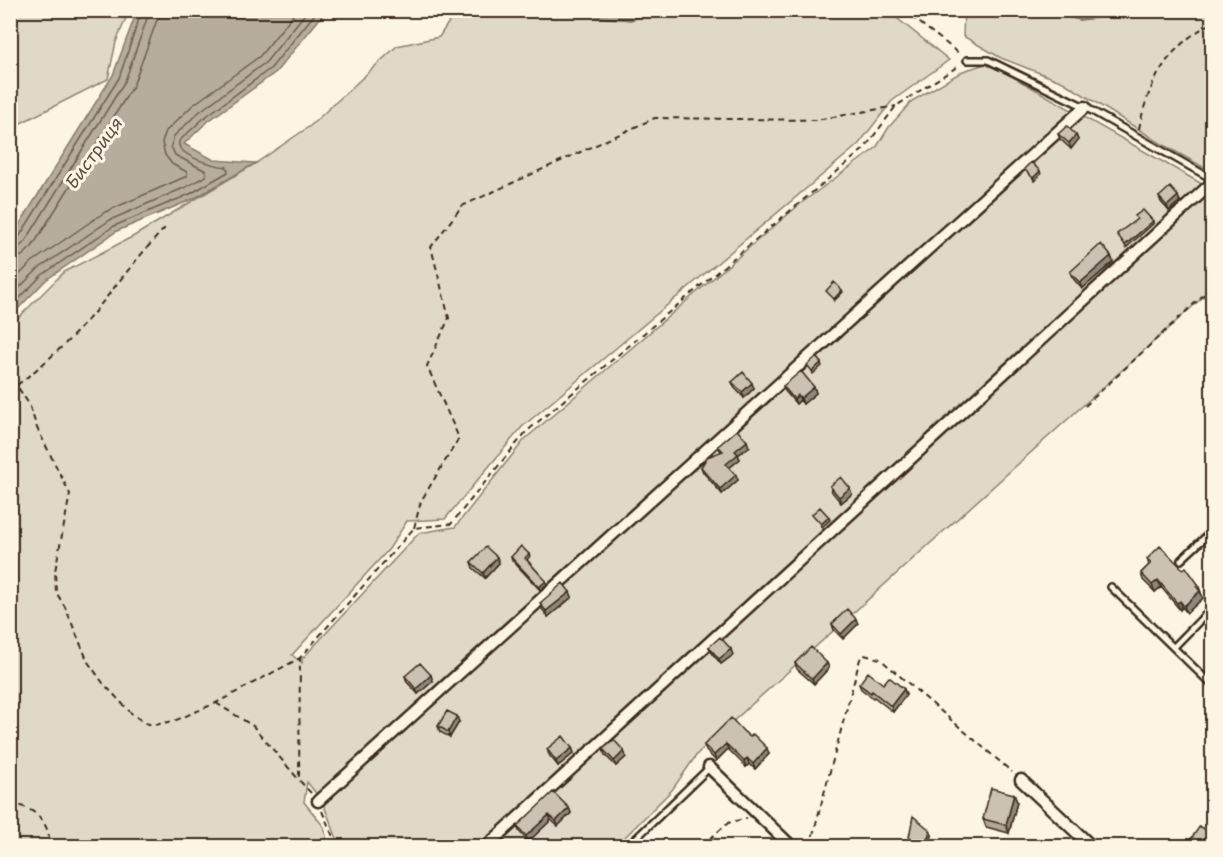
<svg xmlns="http://www.w3.org/2000/svg" width="1223" height="857" font-family="'Shantell Sans',sans-serif">
<rect width="100%" height="100%" fill="#fcf5e5"/>
<filter id="ink" filterUnits="userSpaceOnUse"><feTurbulence type="fractalNoise" baseFrequency=".0167" numOctaves="2"/><feDisplacementMap in="SourceGraphic" scale="12" xChannelSelector="R" yChannelSelector="G"/><feConvolveMatrix kernelMatrix="1 2 1 2 8 2 1 2 1" color-interpolation-filters="sRGB"/></filter>
<g filter="url(#ink)">
<path fill="#e0d8c8" stroke="#8e8173" stroke-width="1.5" d="M11 10 129 11 116 42 108 79 11 128Z
M652 10C665 11 670 13 681 16 696 20 716 15 730 10L888 11 949 60 892 101 858 145 522 427 445 519 407 521 389 549 292 655 302 663V659L419 533 455 527 525 439 800 204 876 148 889 127 912 101 963 71 985 64 1006 73 1202 184 1212 188V289L698 753 672 790 616 846H340L322 801 307 782 304 802 324 827 328 846H11L10 326 64 272 134 236 256 163 310 126 397 46 439 37 456 11H571L602 17 631 20Z
M964 11H1042L1080 20 1144 11H1212V172L1162 144 1063 82 1001 58 963 36Z"/>
<path fill="#b7ad9e" stroke="#85796b" stroke-width="1.5" d="M137 11H326L276 72 207 122 184 144 214 160 256 163 193 199 117 231 46 280 11 316V238L113 75Z
M572 11H571H652L631 20 602 17Z
M668 11 730 10V11C706 19 692 19 668 11Z
M1042 11H1144L1080 20Z"/>
<g fill="none" stroke-linecap="round" stroke-linejoin="round">
<path stroke="#6d5e51" stroke-width="1.5" d="M10 242 15 241 19 237 119 78 142 10
M10 249 18 248 25 242 125 81 150 10
M10 258 22 256 32 247 133 86 157 20 159 10
M10 284 32 262 105 212 187 176V172L172 164 165 155 162 142 166 131 193 105 260 56 297 10
M10 297 38 269 110 220 186 187 206 176V171L175 155 171 146 174 136 199 112 266 62 308 10
M10 308 42 275 114 226 190 194 228 172 227 167C213 165 186 159 179 146V141L204 118 271 68 318 10"/>
<defs>
<path id="lane" d="M967 60H988L1085 107 1212 179
M1181 560 1212 531
M1111 587 1212 685
M1174 647 1212 608
M628 846 709 768"/>
<path id="street" d="M709 767 791 846
M1021 780 1091 846
M318 801 1085 107
M487 846 1212 183"/>
</defs>
<use href="#lane" stroke="#3b2a1e" stroke-width="10"/>
<use href="#street" stroke="#3b2a1e" stroke-width="15"/>
<path stroke="#3b2a1e" stroke-width="2" stroke-dasharray="6 4.5" stroke-linecap="butt" d="M903 10 960 54
M1139 129C1148 82 1169 45 1212 23
M10 383 17 386 29 404 37 428 70 494 55 571 56 592 65 607 88 662 103 683 131 713 145 723 154 725 174 721 216 703 300 658
M17 385C46 363 74 337 97 309 119 282 140 254 165 228
M1085 406 1212 287
M414 528 421 501 459 438 427 366 449 318 431 247 462 206 655 118 816 120 896 106
M216 703 253 726 299 780
M311 793 299 780 300 658 414 528 451 524 526 432 864 149 896 106 960 65
M10 803C35 808 49 820 50 846
M322 811 337 846
M702 846 728 823 747 818
M810 846 860 659 864 655 880 659 1012 772"/>
<use href="#lane" stroke="#fcf5e5" stroke-width="5"/>
<use href="#street" stroke="#fcf5e5" stroke-width="10"/>
</g>
<path fill="#afa79a" stroke="#3b2a1e" stroke-width="1.5" d="M1058 134 1076 135 1078 140 1071 149 1060 139Z
M1159 197 1180 201 1169 211 1161 202Z
M1111 256 1113 262 1082 289 1072 277 1070 272Z
M732 382 754 388 744 398 734 387Z
M783 386 814 387 816 393 803 404 800 400 796 404 785 391Z
M718 446 749 447 738 455 740 459 729 468 738 480 722 494 703 472 701 467 721 452Z
M830 486 852 494 841 503 832 492Z
M529 554 530 556 527 560 546 581 547 584 540 590 512 560 511 557Z
M1147 559 1198 584 1203 598 1187 613 1182 607 1180 610 1161 587 1155 592 1143 580 1141 573 1149 565Z
M471 562 499 563 485 578 473 568Z
M570 592 572 597 548 617 542 609 540 603Z
M856 619 858 624 843 639 834 630 832 624Z
M709 647 733 655 721 664 711 652Z
M795 663H827L829 668 814 684 797 669Z
M405 676 433 681 418 694 407 682Z
M859 684H883L904 689 906 695 893 712 874 697 873 698 861 689Z
M459 722 450 737 440 732 438 726Z
M743 731 769 754 755 769 749 764 746 767 728 749 716 761 706 751 704 745Z
M572 748 574 753 558 766 549 755 547 749Z
M603 749 624 751 626 757 616 766 605 755Z
M1014 794 1017 802 1009 833 986 827 983 819Z
M569 808 571 813 558 826 551 820 528 842 519 831 517 826Z
M932 835 930 846H915L911 842 909 837Z"/>
<path fill="#8f887d" stroke="#3b2a1e" stroke-width="1.5" d="M1076 135 1078 140 1071 149 1069 143Z
M1040 171 1041 174 1034 181 1033 178Z
M1178 196 1180 201 1169 211 1167 206Z
M1153 221 1154 223 1126 248 1125 245Z
M1111 256 1113 262 1082 289 1080 283Z
M842 290 843 292 834 301V299Z
M821 363 822 366 813 374 812 371Z
M752 383 754 388 744 398 742 392Z
M814 387 816 393 803 404 801 398Z
M798 395 800 400 796 404 794 399Z
M747 441 749 447 738 455 740 459 728 469 726 464 735 451Z
M736 475 738 480 722 494 720 489Z
M850 488 852 494 841 503 839 497Z
M829 517 830 520 822 527 821 524Z
M497 557 499 563 485 578 483 573Z
M1158 580 1161 587 1155 592 1152 585Z
M546 581 547 584 540 590 539 587Z
M1200 591 1203 598 1187 613 1184 606Z
M570 592 572 597 548 617 546 611Z
M1180 601 1182 607 1180 610 1177 603Z
M856 619 858 624 843 639 841 634Z
M731 649 733 655 721 664 719 659Z
M827 663 829 668 814 684 812 679Z
M431 675 433 681 418 694 416 689Z
M904 689 906 695 893 712 891 706Z
M457 716 459 722 450 737 448 732Z
M726 744 728 749 716 761 714 755Z
M572 748 574 753 558 766 556 761Z
M767 748 769 754 755 769 753 764Z
M624 751 626 757 616 766 614 761Z
M747 758 749 764 746 767 744 761Z
M1014 794 1017 802 1009 833 1006 825Z
M569 808 571 813 558 826 556 821Z
M549 815 551 820 528 842 526 836Z
M930 830 932 835 929 846 927 842Z"/>
<path fill="#ccc2b3" stroke="#3b2a1e" stroke-width="1.5" d="M1067 126 1076 135 1069 143 1058 134Z
M1031 162 1040 171 1033 178 1024 169Z
M1170 187 1178 196 1167 206 1159 197Z
M1143 210 1153 221 1125 245 1117 234 1137 219 1135 216Z
M1101 244 1111 256 1080 283 1070 272Z
M834 282 842 290 834 299 826 291Z
M816 357 821 363 812 371 807 365Z
M801 371 814 387 801 398 798 395 794 399 783 386Z
M743 372 752 383 742 392 732 382Z
M737 430 747 441 735 451 738 454 726 464 736 475 720 489 701 467 707 457 723 451 718 446Z
M841 477 850 488 839 497 830 486Z
M820 507 829 517 821 524 812 514Z
M521 546 529 554 525 558 546 581 539 587 511 557Z
M1160 546 1183 569 1186 567 1198 584 1196 586 1200 591 1184 606 1180 601 1177 603 1158 580 1152 585 1141 573 1151 563 1147 559Z
M486 547 497 557 483 573 471 562Z
M563 583 570 592 546 611 540 603Z
M847 609 856 619 841 634 832 624Z
M720 637 731 649 719 659 709 647Z
M811 647 827 663 812 679 795 663Z
M420 663 431 675 416 689 405 676Z
M868 672 883 684 889 677 904 689 891 706 872 691 871 693 859 684Z
M447 711 457 716 448 732 438 726Z
M731 718 743 731 750 737 753 734 767 748 753 764 747 758 744 761 726 744 714 755 704 745Z
M563 736 572 748 556 761 547 749Z
M614 740 624 751 614 761 603 749Z
M991 788 1014 794 1006 825 983 819Z
M553 792 569 808 556 821 549 815 526 836 517 826Z
M913 816 930 830 927 842 917 845 909 837Z
M1200 826 1212 835V846H1186Z
M503 839 510 846H494Z"/>
</g>
<g text-anchor="middle" stroke-width="6" stroke-linejoin="round" paint-order="stroke">
<g font-size="18" font-style="italic" fill="#605144" stroke="#fcf5e5">
<text transform="translate(94 153) rotate(-54)" y="6">Бистриця</text>
</g>
</g>
<rect width="1223" height="857" fill="none" stroke="#fcf5e5" stroke-width="36"/>
<rect x="18" y="18" width="1187" height="821" fill="none" stroke="#3b2a1e" stroke-width="2" filter="url(#ink)"/>
</svg>
